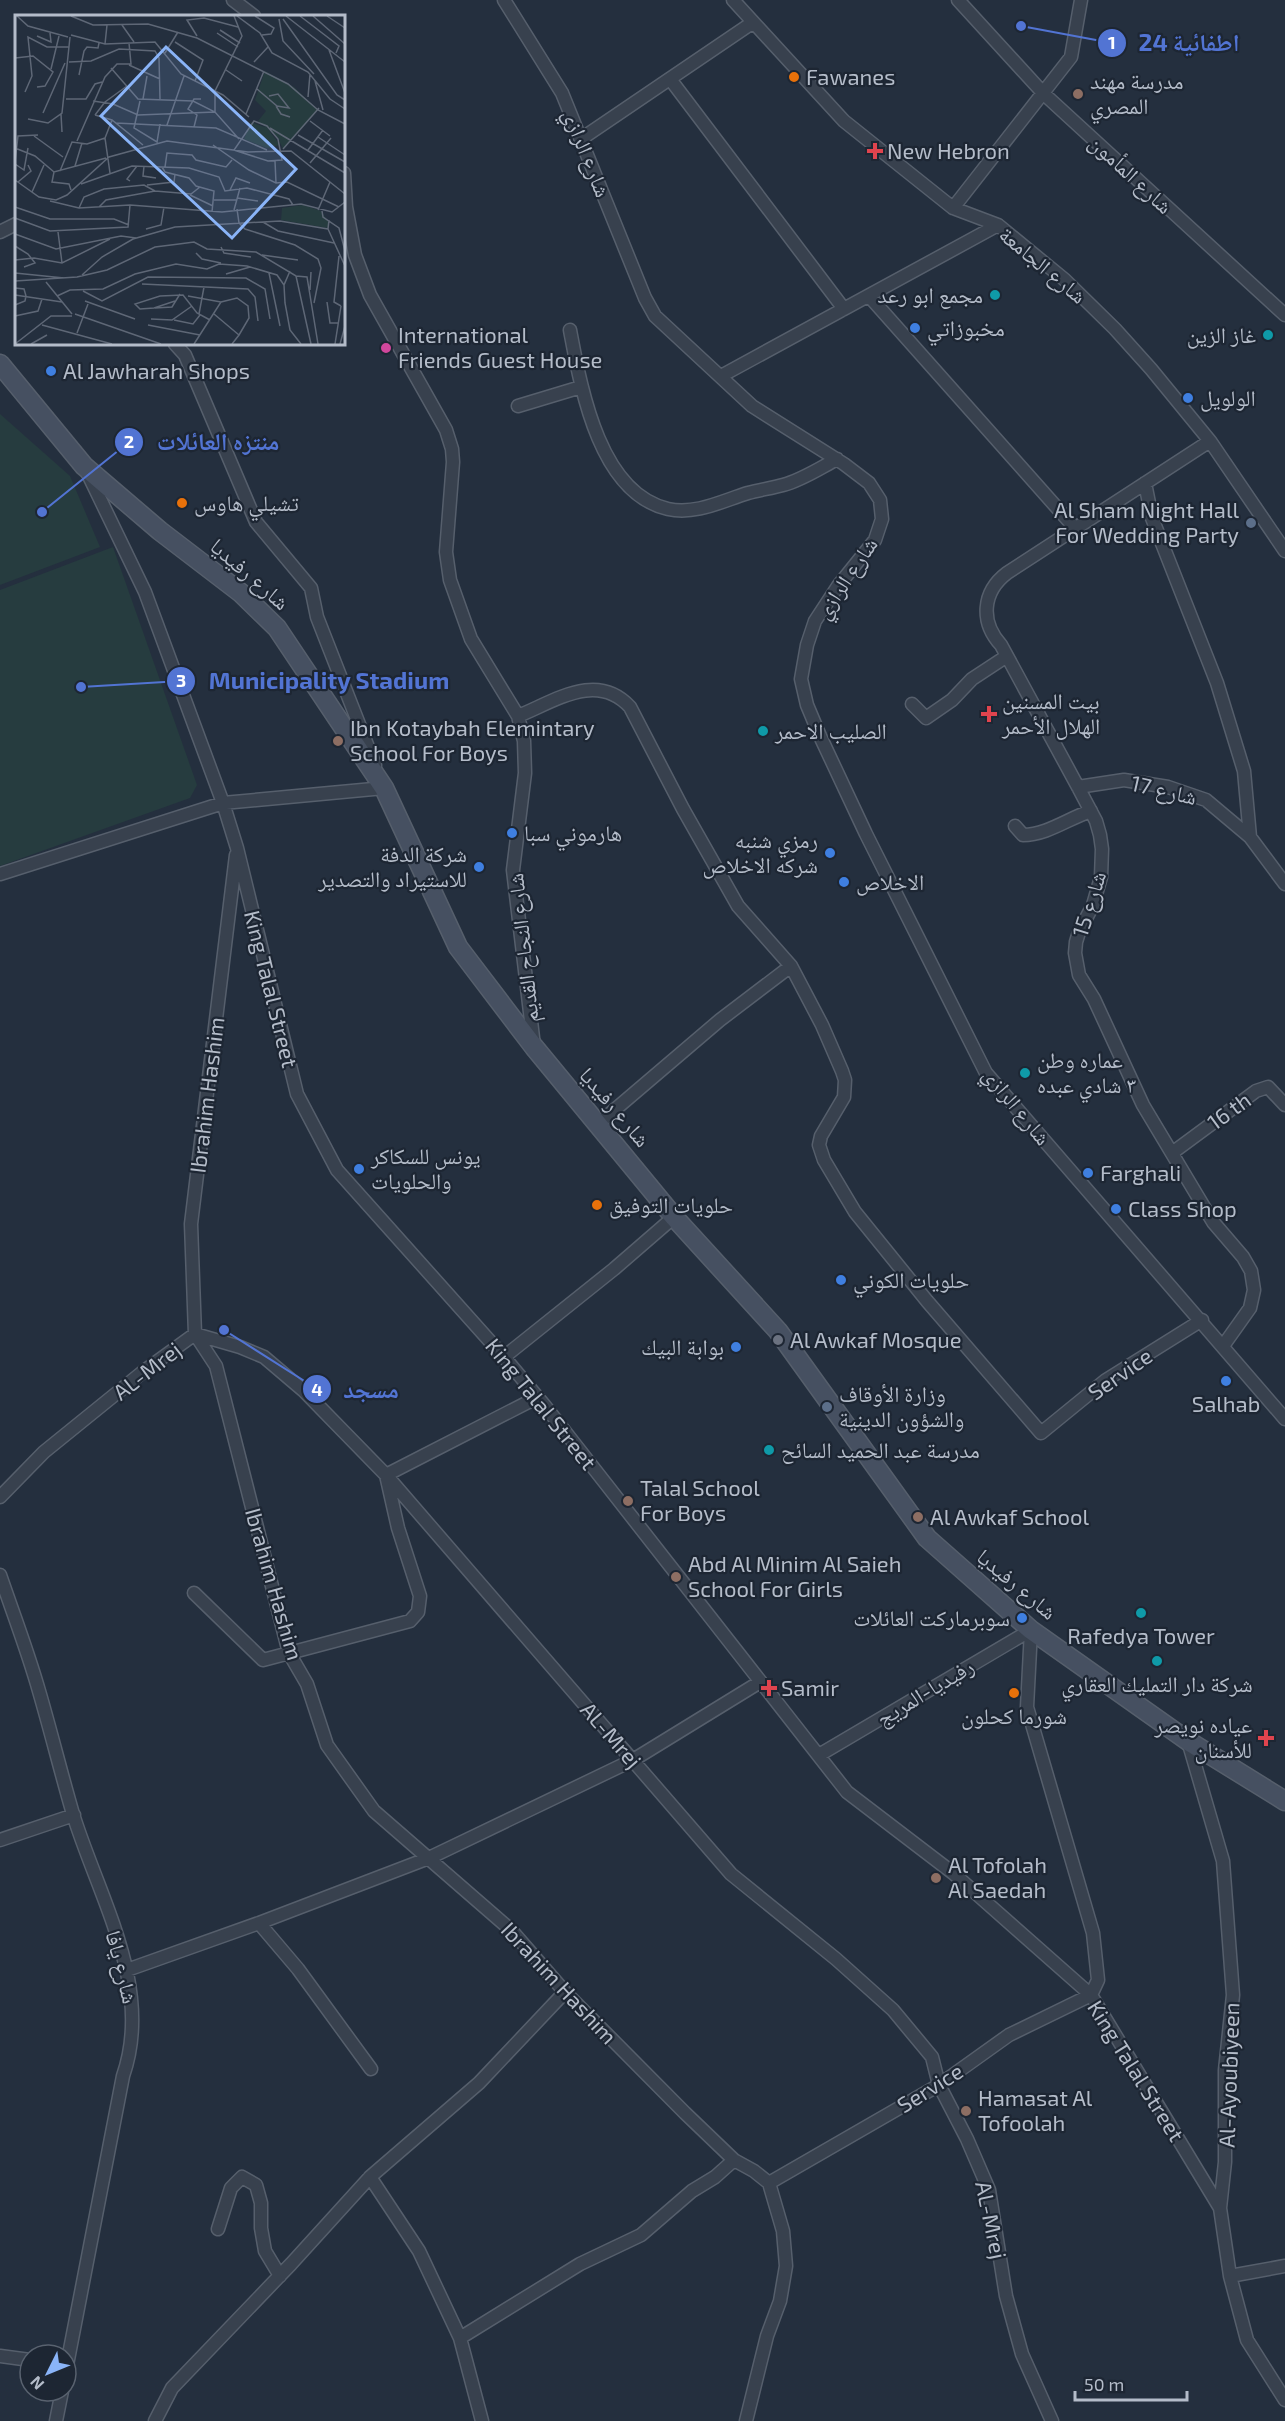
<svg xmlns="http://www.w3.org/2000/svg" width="1285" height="2421" font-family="'Exo 2','Noto Naskh Arabic',sans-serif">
<rect width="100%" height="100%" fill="#242f3e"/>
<path fill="#263c3f" d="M0 414 70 476 100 547 0 585Z
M113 547 197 785 190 798 0 866V590Z"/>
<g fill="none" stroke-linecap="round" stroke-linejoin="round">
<defs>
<path id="minor" d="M233 0 254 16
M504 0 562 93 645 298 655 316 752 406 844 464 869 483 880 500 882 519 875 540 838 586 815 621 807 645 801 679 807 705 820 736 866 834 986 1073 1285 1419
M733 0 844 121 953 208 998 225 1065 280 1115 329 1151 369 1210 441 1285 551
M958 0 1044 94 1285 315
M670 79 844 309
M581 139 752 23
M344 173 346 207 355 255 370 295 446 430 452 449 453 462 446 552 450 580 471 639 518 716 524 741 525 773 513 870 534 1046
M953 208 1071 57 1081 0
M0 232 16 224
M869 296 1075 528
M570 330C581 388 599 493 668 509 696 515 722 501 748 493 759 490 772 488 783 485 802 480 820 468 837 459
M175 344 185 355 256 522 311 588 317 617 375 765
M721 376 998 225
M518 406 581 387
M1210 441 1007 573C982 592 980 622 1001 645L1078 787 1096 821 1100 835 1102 849 1101 877 1093 905 1079 932 1076 942 1075 953 1079 975 1094 999 1143 1105 1213 1222 1243 1257 1251 1271 1254 1290 1250 1308 1223 1346
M87 472 145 592 223 803 237 848 297 1094 337 1170 504 1357 545 1406 847 1792 953 1873 1091 1995 1220 2208
M1145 483 1152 518 1217 683 1244 771 1250 837
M912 704 926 718 952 700 972 679 1007 656
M518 716C555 701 597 671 630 707L683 809 738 906 791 966 822 1025 842 1071 845 1080 844 1097 821 1136 819 1145 824 1160 855 1212 927 1301 1041 1433 1106 1380 1202 1320
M1078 787 1124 780 1168 787 1206 800 1250 837 1285 884
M1015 826 1023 835C1047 835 1069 818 1091 811
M236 855 191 1224 195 1334 216 1366 289 1653 307 1684 327 1745 374 1811 511 1930 565 1992 685 2113 734 2160 754 2171 769 2183 783 2231 786 2266 780 2301 767 2336 746 2421
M0 874 223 803 384 788 383 784
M598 1124 720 1020 791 966
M1172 1153 1256 1091 1268 1087 1285 1105
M504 1357 614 1269 674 1217
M0 1497 44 1452 144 1371 195 1334 240 1347 264 1357 304 1391 386 1475 731 1874 836 1959 893 2010 932 2057 939 2085 967 2139 989 2190 1006 2296 1022 2354 1052 2421
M0 1575C13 1613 28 1652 39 1691 51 1732 61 1773 73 1814 99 1898 154 1987 123 2076L66 2370
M194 1593 263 1660 410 1621 418 1612 420 1596 398 1528 386 1475 538 1397
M1188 1741 1223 1861 1233 1995 1225 2070V2162L1220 2208 1230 2276 1247 2340 1285 2400
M819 1755 1031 1630
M0 1840 74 1815
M259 1923 298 1969 371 2069
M127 1970 259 1923 429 1858 633 1760 760 1682
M370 2177 419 2251 460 2338 482 2421
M769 2183 939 2085 1009 2035 1091 1995 1098 1980 1093 1933 1027 1707 1031 1630
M218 2229 231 2188 242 2177 256 2185 261 2203V2228L265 2251 280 2276
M1230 2276 1285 2266
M460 2338 580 2264 641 2235 692 2191 715 2177 734 2160
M0 2356 30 2360
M56 2421 62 2391
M155 2421 172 2388 291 2264 370 2177 479 2083 565 1992"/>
<path id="secondary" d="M0 364 84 466 160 531 241 593 277 628 384 788 458 947 534 1047 674 1217 778 1331 927 1538 1031 1630 1188 1741 1285 1801"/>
</defs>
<use href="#minor" stroke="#565f6c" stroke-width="15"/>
<use href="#secondary" stroke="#565f6c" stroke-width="21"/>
<use href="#minor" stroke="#38414e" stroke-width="12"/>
<use href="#secondary" stroke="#465061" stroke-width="18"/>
</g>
<g fill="#e8710a" stroke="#1d2633" stroke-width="2">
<circle cx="794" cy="77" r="6"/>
<circle cx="182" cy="503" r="6"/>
<circle cx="597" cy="1205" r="6"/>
<circle cx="1014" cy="1693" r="6"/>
</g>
<g fill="#8d6e63" stroke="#1d2633" stroke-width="2">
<circle cx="1078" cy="94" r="6"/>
<circle cx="338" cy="741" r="6"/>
<circle cx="628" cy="1501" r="6"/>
<circle cx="918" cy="1517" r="6"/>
<circle cx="676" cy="1577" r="6"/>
<circle cx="936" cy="1878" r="6"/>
<circle cx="966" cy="2111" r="6"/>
</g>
<g fill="#e0444e" stroke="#1d2633" stroke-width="2">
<path d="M872 142h6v6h6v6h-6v6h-6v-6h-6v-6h6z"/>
<path d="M986 705h6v6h6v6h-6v6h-6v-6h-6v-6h6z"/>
<path d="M766 1679h6v6h6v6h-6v6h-6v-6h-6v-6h6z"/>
<path d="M1263 1729h6v6h6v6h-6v6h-6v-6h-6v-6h6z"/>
</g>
<g fill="#0f9aa8" stroke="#1d2633" stroke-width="2">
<circle cx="995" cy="295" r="6"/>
<circle cx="1268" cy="335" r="6"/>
<circle cx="763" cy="731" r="6"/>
<circle cx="1025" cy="1073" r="6"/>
<circle cx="769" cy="1450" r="6"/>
<circle cx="1141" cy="1613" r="6"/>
<circle cx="1157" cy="1661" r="6"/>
</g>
<g fill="#3f7fe0" stroke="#1d2633" stroke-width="2">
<circle cx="915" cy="328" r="6"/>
<circle cx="51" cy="371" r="6"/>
<circle cx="1188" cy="398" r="6"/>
<circle cx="512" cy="833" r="6"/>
<circle cx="830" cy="853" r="6"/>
<circle cx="479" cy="867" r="6"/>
<circle cx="844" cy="882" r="6"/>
<circle cx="359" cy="1169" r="6"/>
<circle cx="1088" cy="1173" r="6"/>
<circle cx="1116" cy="1209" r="6"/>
<circle cx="841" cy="1280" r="6"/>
<circle cx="736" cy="1347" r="6"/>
<circle cx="1226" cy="1381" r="6"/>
<circle cx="1022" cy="1618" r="6"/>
</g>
<circle fill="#d1479c" stroke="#1d2633" stroke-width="2" cx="386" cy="348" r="6"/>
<g fill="#5c6f8a" stroke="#1d2633" stroke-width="2">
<circle cx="1251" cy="523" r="6"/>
<circle cx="827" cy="1407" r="6"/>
</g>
<circle fill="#6b7280" stroke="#1d2633" stroke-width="2" cx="778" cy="1340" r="6"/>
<g text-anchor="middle" stroke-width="4.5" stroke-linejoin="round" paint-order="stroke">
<g font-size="22" fill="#b4bcc9" stroke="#1d2633" text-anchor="start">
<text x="806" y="85">Fawanes</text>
<text x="1090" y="89">مدرسة مهند<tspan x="1090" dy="25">المصري</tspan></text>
<text x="887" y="159">New Hebron</text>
<text x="983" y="303" text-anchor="end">مجمع ابو رعد</text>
<text x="927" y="336">مخبوزاتي</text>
<text x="398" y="343">International<tspan x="398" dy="25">Friends Guest House</tspan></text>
<text x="1256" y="343" text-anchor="end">غاز الزين</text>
<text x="63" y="379">Al Jawharah Shops</text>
<text x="1200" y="406">الولويل</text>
<text x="194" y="511">تشيلي هاوس</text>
<text x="1239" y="518" text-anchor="end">Al Sham Night Hall<tspan x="1239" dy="25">For Wedding Party</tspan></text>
<text x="1002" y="709">بيت المسنين<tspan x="1002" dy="25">الهلال الأحمر</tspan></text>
<text x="350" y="736">Ibn Kotaybah Elemintary<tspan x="350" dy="25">School For Boys</tspan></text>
<text x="775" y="739">الصليب الاحمر</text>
<text x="524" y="841">هارموني سبا</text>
<text x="818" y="848" text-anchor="end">رمزي شنبه<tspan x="818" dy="25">شركه الاخلاص</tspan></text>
<text x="467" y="862" text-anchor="end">شركة الدفة<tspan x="467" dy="25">للاستيراد والتصدير</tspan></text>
<text x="856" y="890">الاخلاص</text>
<text x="1037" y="1068">عماره وطن<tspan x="1037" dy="25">٣ شادي عبده</tspan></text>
<text x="371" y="1164">يونس للسكاكر<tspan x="371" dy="25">والحلويات</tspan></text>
<text x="1100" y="1181">Farghali</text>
<text x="609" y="1213">حلويات التوفيق</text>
<text x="1128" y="1217">Class Shop</text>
<text x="853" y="1288">حلويات الكوني</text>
<text x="790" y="1348">Al Awkaf Mosque</text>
<text x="724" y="1355" text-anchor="end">بوابة البيك</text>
<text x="839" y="1402">وزارة الأوقاف<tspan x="839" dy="25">والشؤون الدينية</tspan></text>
<text x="1226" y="1412" text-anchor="middle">Salhab</text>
<text x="781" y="1458">مدرسة عبد الحميد السائح</text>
<text x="640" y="1496">Talal School<tspan x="640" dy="25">For Boys</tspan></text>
<text x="930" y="1525">Al Awkaf School</text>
<text x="688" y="1572">Abd Al Minim Al Saieh<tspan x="688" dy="25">School For Girls</tspan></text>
<text x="1010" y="1626" text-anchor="end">سوبرماركت العائلات</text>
<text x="1141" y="1644" text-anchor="middle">Rafedya Tower</text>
<text x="1157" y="1692" text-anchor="middle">شركة دار التمليك العقاري</text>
<text x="781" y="1696">Samir</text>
<text x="1014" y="1724" text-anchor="middle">شورما كحلون</text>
<text x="1252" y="1733" text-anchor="end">عياده نويصر<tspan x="1252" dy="25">للأسنان</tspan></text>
<text x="948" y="1873">Al Tofolah<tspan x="948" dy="25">Al Saedah</tspan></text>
<text x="978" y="2106">Hamasat Al<tspan x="978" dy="25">Tofoolah</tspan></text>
</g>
<g font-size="22" fill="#b4bcc9" stroke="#1d2633">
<text transform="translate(587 153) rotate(68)" y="8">شارع الرازي</text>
<text transform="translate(1131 174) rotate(43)" y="8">شارع المأمون</text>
<text transform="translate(1043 265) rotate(40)" y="8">شارع الجامعة</text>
<text transform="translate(250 574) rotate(41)" y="8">شارع رفيديا</text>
<text transform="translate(846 578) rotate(-56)" y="8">شارع الرازي</text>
<text transform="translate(1164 790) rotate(13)" y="8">شارع 17</text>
<text transform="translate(1089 904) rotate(-73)" y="8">شارع 15</text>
<text transform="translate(523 948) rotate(-96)" y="8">شارع النجاح القديم</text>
<text transform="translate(271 989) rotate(76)" y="8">King Talal Street</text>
<text transform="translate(207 1095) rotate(-83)" y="8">Ibrahim Hashim</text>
<text transform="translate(1017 1106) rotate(51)" y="8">شارع الرازي</text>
<text transform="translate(615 1107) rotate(50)" y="8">شارع رفيديا</text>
<text transform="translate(1229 1111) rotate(-36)" y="8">16 th</text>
<text transform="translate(147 1371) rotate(-38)" y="8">AL-Mrej</text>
<text transform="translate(1120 1374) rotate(-35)" y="8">Service</text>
<text transform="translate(541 1404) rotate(51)" y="8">King Talal Street</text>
<text transform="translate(274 1584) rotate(74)" y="8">Ibrahim Hashim</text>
<text transform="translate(1017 1584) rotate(40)" y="8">شارع رفيديا</text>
<text transform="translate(925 1692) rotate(-31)" y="8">رفيديا-المريج</text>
<text transform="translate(611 1735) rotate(49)" y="8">AL-Mrej</text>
<text transform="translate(122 1967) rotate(76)" y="8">شارع يافا</text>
<text transform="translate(559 1983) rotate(47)" y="8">Ibrahim Hashim</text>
<text transform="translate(1136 2071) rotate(58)" y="8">King Talal Street</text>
<text transform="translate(1229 2075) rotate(-88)" y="8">Al-Ayoubiyeen</text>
<text transform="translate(930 2088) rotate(-32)" y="8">Service</text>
<text transform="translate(991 2220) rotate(78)" y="8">AL-Mrej</text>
</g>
</g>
<g transform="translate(15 15)">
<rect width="330" height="330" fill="#242f3e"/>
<path d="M250 56 279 72 303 95 268 134 263 123 243 106 251 96 240 85ZM236 107 252 113 265 130 252 133 229 124ZM288 190 306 196 313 206V213L266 205 267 193Z" fill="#263c3f"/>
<path fill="none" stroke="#5e6776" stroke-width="1.5" d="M2 1 13 11 53 22M56 1 78 10 133 9 182 23 273 69 303 95 330 109M222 1 245 18 257 38 293 57 315 84 330 94M240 1 259 13 256 19 247 20M271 1 330 47M285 1 324 31 321 38M298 1 330 29M312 1 330 13M264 4 268 26 299 59M268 4 322 80 330 85M107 10 119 27M205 15 225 28M202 18 223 32M56 20 90 29 140 27 166 59 208 80 234 102M22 21 36 27 35 18M182 21 172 5 189 3 223 12M160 27 188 45 180 66M90 29 92 10M314 35 330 78M150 38 163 17M0 43 18 41 38 57 30 71 22 72M54 47 76 46 104 34 140 36 144 43 145 84M239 47 253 32M114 50 145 64M96 53 123 84 178 86 200 97 224 124M36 54 44 21M211 55 227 66M64 60 69 36 72 32 83 33 84 28M300 66 308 95M242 74 262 91 274 93 263 79 254 81M10 77 17 61 13 22 32 32H54M293 82 295 59M51 84H71L80 69 87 67M128 84 132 61M78 86 98 89 123 100 200 97V76L227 21 219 1M125 86 119 113 142 127 145 109M261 91 266 99 275 102M28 98 50 48M46 99 47 117M231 99 249 56M80 100 97 105 128 130M80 100 90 87 112 71M13 104 33 108 47 98 55 22M239 106 252 111 263 124 267 145 253 146 219 135ZM295 106 315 121M101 108 201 113 252 135M152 110 169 61M179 112 182 100 173 94 179 84H186M255 113 330 158M283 120 330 147M19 121 48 142M303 122 330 140M62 126 90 62 102 49H116L114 28M198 130 234 155 261 168 272 167 324 192M0 133 20 141 39 157 91 143M268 134 304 93M293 135 308 115M260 146 261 168M0 147 3 121 23 120M295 148 316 123M0 149 9 155 13 133M60 151 67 128M129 151 128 161 141 163M147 152 150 157 174 163 181 171 199 176 197 197M150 152 152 138 177 140 181 145 211 152 217 145M45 156 57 127 72 129 90 123M39 157 37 167 54 169 56 175M95 158 90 123 97 105M0 165 24 182 41 185 52 180 94 142 152 126 233 137 276 136 330 179M115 166 112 164 122 151M3 167 16 156 13 150M66 169 117 151 174 153 204 162 210 176 232 173 274 184 278 190M132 170 159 167 160 159M215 175 221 163 235 168M17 177 29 150M175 180 198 191M222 183 243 186M199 185H221M35 186 64 193 115 190 207 197 286 189 317 197 330 187M0 192 35 204H99L114 210M84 192 91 185 140 176 176 179 185 172M64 193 69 182 89 174 129 170 140 176M222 194 224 208 230 214 280 230 303 244 306 253 299 288M219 195 225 173M303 195 315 167M307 196 308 202 324 213 330 236M0 203 35 216 113 212 115 190M314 205 313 214 330 251M248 207 263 216 319 228M131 214 146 210 149 192M43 217 47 248M0 219 41 234 106 221 121 223M0 231 13 239 20 248 9 252M206 232 209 238 236 242M181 238 187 244 206 248M247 240 283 245M324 241 319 287 326 291M0 245 19 243 47 248 95 224M275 256 269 270 270 288 275 315 286 329M0 258 49 263M254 258 265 311M211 259 235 252M67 260 87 242 118 224 160 212 265 206 313 214M281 261 296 329M0 266 62 262 92 255 140 232 164 229 179 227 192 234 241 237 281 261 292 262 303 329M31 267 57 299M127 269 233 274 240 282 243 306M0 273 9 274 11 281 10 286 0 290M295 275 296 257M68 276 87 286 133 262 231 263 250 274 255 304M0 280 47 287M42 281 55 275 88 274 120 259 161 249 192 254 204 249 232 251 262 260 269 270M173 281 206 287 179 329M70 286 120 304M160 286 139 293 125 294 120 289 145 281 168 280 182 298 195 305M206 287 222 283 233 291 234 303 224 320M312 287 315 308H323M140 293 157 292 165 279M60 299 146 329M184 299 189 272M199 299 224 320 217 329M0 301 23 296 27 284M136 304 157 305 177 291M159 305 178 309 185 300M27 310 97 329M133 310 185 320M62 318 73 289M0 329 36 301H57M16 329 32 320M320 329 326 291M325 329 330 311"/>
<path fill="#8ab4f8" fill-opacity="0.15" stroke="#8ab4f8" stroke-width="3" d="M151 32 281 154 217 223 86 101Z"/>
<rect width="330" height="330" fill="none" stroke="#b4bcc9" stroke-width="3"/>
</g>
<path fill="none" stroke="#5274d3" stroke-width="2" d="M1021 26L1112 43M42 512L129 442M81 687L181 681M224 1330L317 1389"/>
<g fill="#5274d3" stroke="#1d2633" stroke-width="2">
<circle cx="1021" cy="26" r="6"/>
<circle cx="42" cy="512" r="6"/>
<circle cx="81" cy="687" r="6"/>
<circle cx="224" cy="1330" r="6"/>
<circle cx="1112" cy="43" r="15"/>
<circle cx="129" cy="442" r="15"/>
<circle cx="181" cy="681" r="15"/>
<circle cx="317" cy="1389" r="15"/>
</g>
<g font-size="18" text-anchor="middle" font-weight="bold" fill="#fff">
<text x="1112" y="49">1</text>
<text x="129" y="448">2</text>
<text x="181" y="687">3</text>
<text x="317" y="1396">4</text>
</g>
<g font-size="24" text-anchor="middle" font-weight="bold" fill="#5274d3" stroke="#1d2633" stroke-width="4.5" stroke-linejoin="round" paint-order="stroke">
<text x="1189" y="51">اطفائية 24</text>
<text x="218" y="450">منتزه العائلات</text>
<text x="329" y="689">Municipality Stadium</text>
<text x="371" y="1398">مسجد</text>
</g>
<g transform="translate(48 2373) rotate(227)"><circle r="28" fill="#1d2633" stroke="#59626f" stroke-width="1.5"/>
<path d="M0-4.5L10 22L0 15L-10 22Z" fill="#8ab4f8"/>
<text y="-9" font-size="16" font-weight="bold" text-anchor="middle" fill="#b4bcc9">N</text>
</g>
<path d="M1075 2391v9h112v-9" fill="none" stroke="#b4bcc9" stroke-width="3"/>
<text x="1084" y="2391" font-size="18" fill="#b4bcc9" stroke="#1d2633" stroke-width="4.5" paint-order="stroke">50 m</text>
</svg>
